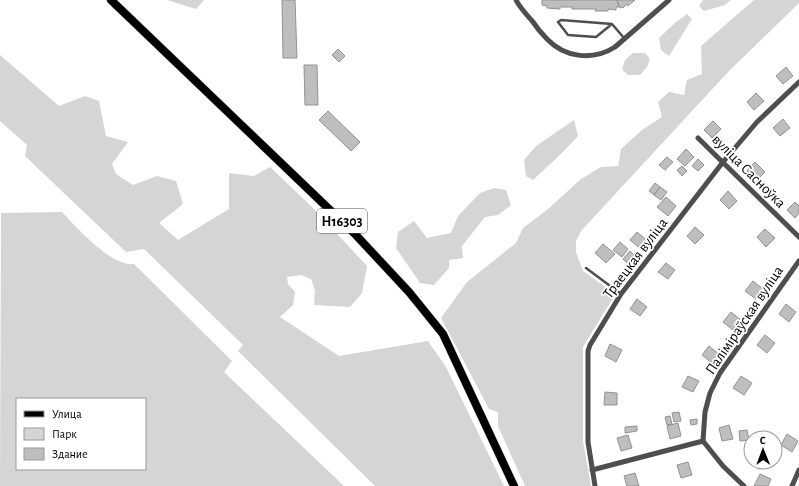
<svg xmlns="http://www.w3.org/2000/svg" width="799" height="486" font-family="'Alegreya Sans',sans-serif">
<rect width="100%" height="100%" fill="#fff"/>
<path fill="#d5d5d5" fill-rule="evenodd" d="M167 0H204L196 9Z
M703 0H731L725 5 704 11 699 6Z
M754 0H799V3L729 71 581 231 576 241V252L583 271 611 291 613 298 583 347V441L591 486H525L498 426V412L489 409 441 318 467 282 516 243 523 228 548 209 581 179 601 167 618 166 621 149 642 130 662 117 658 102 669 92 684 95 687 80 702 74 701 46Z
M687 14 692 19 669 56 661 50 659 38 676 22Z
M633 53H645L650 59 647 67 640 75H628L622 69 625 60Z
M0 55 59 106 85 96 99 101 106 136 128 142 112 164 116 174 133 185 157 176 176 181 183 204 159 223 178 240 229 209V173L254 176 270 167 312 207 367 266 362 293 350 307 314 305 315 291 311 279 301 275 287 277 288 284 295 292 293 305 280 317 339 356 428 341 446 367 504 486H375L238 351 243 345 144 249 126 252 25 156 27 145 0 121Z
M574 120 578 136 564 151 533 180 526 176 524 160 536 146Z
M494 188 506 190 511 205 498 215 485 217 462 246 463 258 449 260V268L434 285 420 283 396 248 398 232 414 221 427 238 451 233 458 216 480 193Z
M62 212C77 228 112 267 134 264L232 361 224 372 344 486H0L1 213ZM17 399H145V469H17Z"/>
<path fill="#bebebe" stroke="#929292" d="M282 0H295L297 58H283Z
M542 0H617L619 7H616V10L608 9V11H595L596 9H572V7H560V9L547 8V6L542 5Z
M617 0H635L628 6 627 4 623 8 622 7 620 8Z
M338 49 345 56 339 62 332 55Z
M304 65H317L318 105H305Z
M786 67 793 76 783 84 776 76Z
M756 93 764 101 754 110 747 102Z
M328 111 360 142 351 151 319 120Z
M783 119 790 128 780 136 773 128Z
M713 121 721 129 712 138 704 130Z
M686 149 694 157 685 166 677 159Z
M667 157 673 162 665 170 659 165Z
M698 159 704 165 698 171 692 166Z
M755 162 765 172 757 180 747 171Z
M682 166 687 171 682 176 677 170Z
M655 183 660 187 654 195 649 191Z
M660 187 667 192 661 200 654 195Z
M728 191 737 201 729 209 720 200Z
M666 197 676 206 668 216 657 207Z
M795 202 799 206V213L795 218 787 210Z
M695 227 704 235 695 244 687 236Z
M765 229 775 238 766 247 757 237Z
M637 232 648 241 641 249 630 240Z
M620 242 628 249 622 257 613 250Z
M603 244 615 254 606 263 595 253Z
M630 251 635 256 628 264 623 259Z
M633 258 637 261 632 267 628 264Z
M666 263 675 270 668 279 658 272Z
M753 281 763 289 756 299 745 291Z
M637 299 647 307 640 316 630 309Z
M786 304 796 312 789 322 779 314Z
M731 312 741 320 733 330 723 322Z
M765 335 775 343 767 353 757 345Z
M610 344 622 350 616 362 605 356Z
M709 346 719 354 712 363 702 355Z
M688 376 699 381 693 392 682 387Z
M741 376 752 383 744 395 733 388Z
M605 392 617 393V405H604Z
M679 412 681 421 674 422 672 413Z
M670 416 672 424 667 425 665 417Z
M697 419V424L691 425 690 420Z
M678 423 681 436 670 439 667 426Z
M729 425 733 439 722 441 719 428Z
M637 426V431L625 433V427Z
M747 430 749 440 740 441 739 431Z
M787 434 798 441 792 452 781 445Z
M628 435 632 448 621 451 617 438Z
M688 462 692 475 681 478 677 465Z
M635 473 639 486H627L624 476Z
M760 474 771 479 768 486H754Z"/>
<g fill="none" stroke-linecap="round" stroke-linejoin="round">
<defs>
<path id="primary" d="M111 0 354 233 409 292 443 334 514 486"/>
</defs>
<use href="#primary" stroke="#dbdbdb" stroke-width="9"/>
<path stroke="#4e4e4e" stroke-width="2.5" d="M612 24 596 37 568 35 558 22 561 20 612 24 624 38
M586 268 621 294"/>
<path stroke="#4e4e4e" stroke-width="5" d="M516 0C520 8 527 15 533 22 537 28 542 34 547 39 565 58 593 61 615 47L669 0
M698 138 799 237
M703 441 723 466 744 486
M592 470 703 441 705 412 710 393 720 373 799 261
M595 486 588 442V351L590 345 621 294 723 162 757 122 799 82
M792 486 799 470"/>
<use href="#primary" stroke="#000" stroke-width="8"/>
</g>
<g text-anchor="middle" stroke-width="3.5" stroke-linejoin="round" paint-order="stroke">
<rect fill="#fff" stroke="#4c4c4c" stroke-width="1" x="317" y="209" width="50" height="24" rx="3"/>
<g font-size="14" font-weight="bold" fill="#000">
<text x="342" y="226">Н16303</text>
</g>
<g font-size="15" fill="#000" stroke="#fff">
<text transform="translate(749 171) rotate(45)" y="5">вуліца Сасноўка</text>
<text transform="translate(635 258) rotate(-53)" y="5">Траецкая вуліца</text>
<text transform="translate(744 320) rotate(-56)" y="5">Паліміраўская вуліца</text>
</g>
</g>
<rect x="16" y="398" width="130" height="72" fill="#ffffff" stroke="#999999"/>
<rect x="24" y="411" width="20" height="6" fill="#000000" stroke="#999999"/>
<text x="52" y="418" font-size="12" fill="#000000">Улица</text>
<rect x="24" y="428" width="20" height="12" fill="#d5d5d5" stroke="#999999"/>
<text x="52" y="438" font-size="12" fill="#000000">Парк</text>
<rect x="24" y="448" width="20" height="12" fill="#bebebe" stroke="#999999"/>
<text x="52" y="458" font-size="12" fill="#000000">Здание</text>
<g transform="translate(763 450) rotate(359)"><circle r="19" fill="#ffffff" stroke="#999999"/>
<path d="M0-3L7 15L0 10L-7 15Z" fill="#000000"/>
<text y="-6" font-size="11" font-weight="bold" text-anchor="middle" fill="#000000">С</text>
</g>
</svg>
